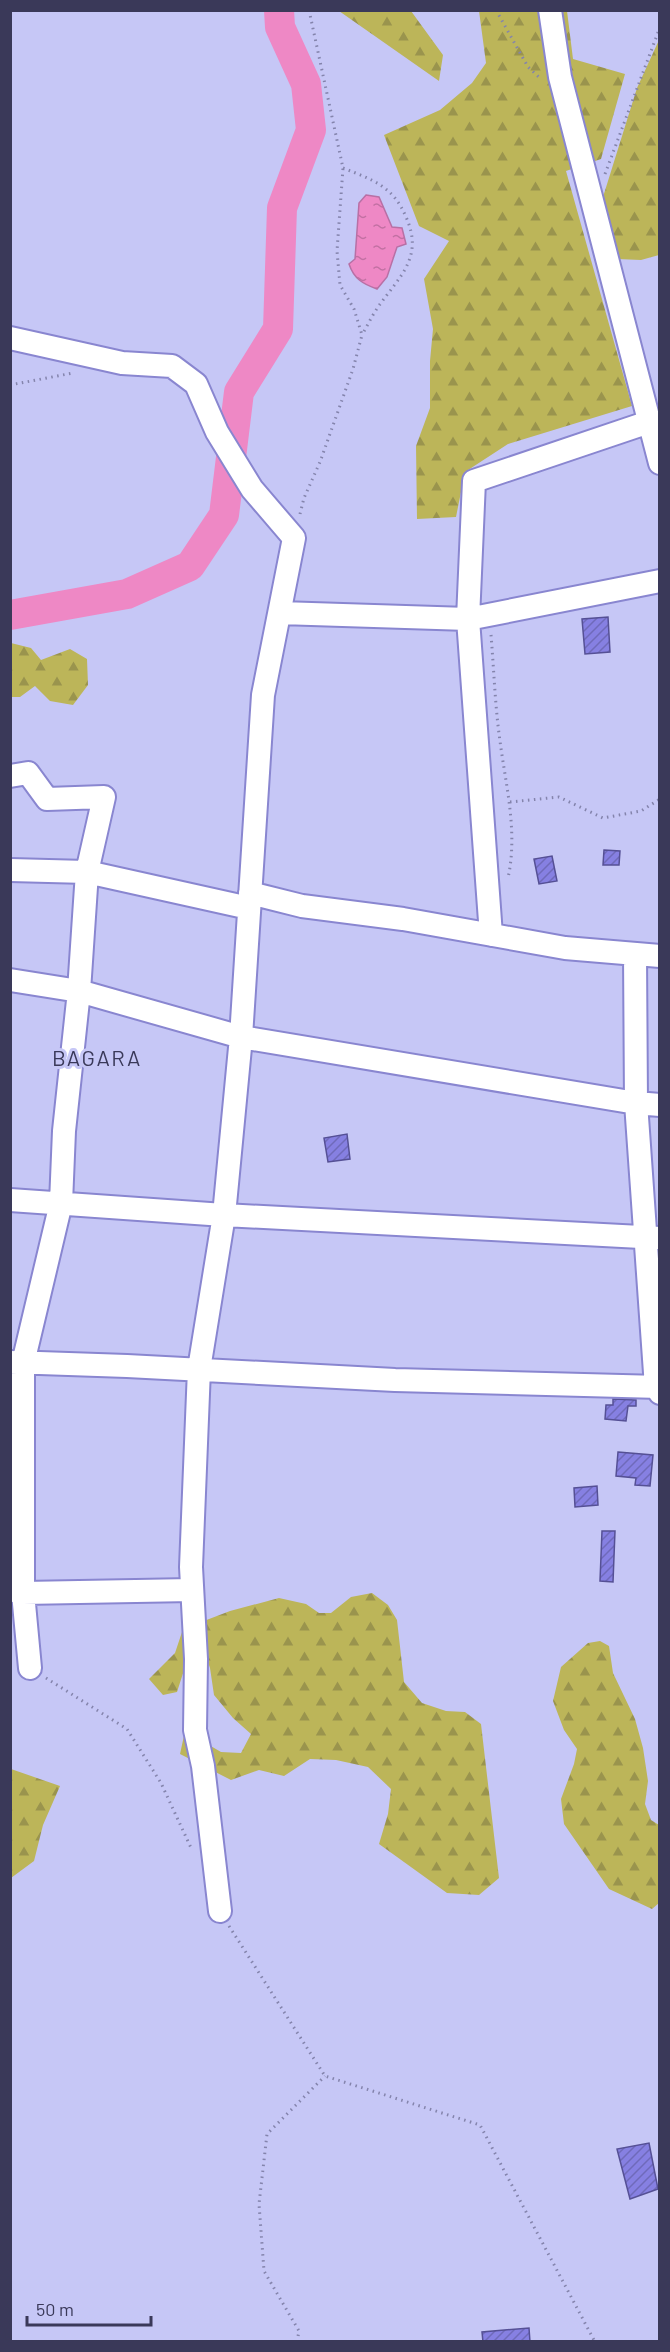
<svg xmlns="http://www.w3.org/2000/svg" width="670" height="2352" font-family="Barlow,sans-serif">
<defs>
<pattern id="forest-firs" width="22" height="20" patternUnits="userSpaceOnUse" patternTransform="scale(1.5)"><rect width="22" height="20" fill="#bcb559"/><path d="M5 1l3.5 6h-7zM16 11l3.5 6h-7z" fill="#9a944d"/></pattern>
<pattern id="water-ripples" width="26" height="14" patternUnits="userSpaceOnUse" patternTransform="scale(1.5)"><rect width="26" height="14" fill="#ee88c5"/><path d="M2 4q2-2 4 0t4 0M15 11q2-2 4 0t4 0" fill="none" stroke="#c270a3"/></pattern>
<pattern id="building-hatch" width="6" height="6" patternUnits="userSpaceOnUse" patternTransform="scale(1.5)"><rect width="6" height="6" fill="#8680e2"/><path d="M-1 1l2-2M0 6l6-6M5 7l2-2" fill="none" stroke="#6f6aba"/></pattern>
</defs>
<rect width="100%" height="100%" fill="#c6c7f6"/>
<path fill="url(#forest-firs)" d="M339 11H411L443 55 439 81Z
M479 11H567L573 59 625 74 601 159 566 171 632 406 508 444 465 472 456 517 417 519 416 446 430 408V361L433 329 424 279 449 241 419 226 384 135 440 110 472 83 486 63Z
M659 40V255L641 260 617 259 603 197 637 88Z
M11 643 31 648 41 660 70 649 87 659 88 685 73 705 50 701 35 686 20 697H11Z
M372 1593 388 1605 397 1620 404 1682 422 1703 446 1711 465 1712 481 1724 499 1878 479 1895 447 1893 379 1844 388 1814 391 1789 368 1767 336 1760 310 1759 284 1776 259 1770 231 1780 180 1754 185 1731 221 1752 241 1753 251 1734 233 1718 214 1695 210 1668 203 1647 186 1664 177 1692 163 1695 149 1679 175 1653 183 1629 230 1611 279 1598 306 1604 319 1613H331L351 1597Z
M600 1641 609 1646 613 1673 635 1719 643 1748 648 1781 645 1804 651 1820 659 1825V1903L652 1909 609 1889 564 1824 561 1799 574 1764 577 1749 564 1730 553 1701 561 1667 588 1643Z
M11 1769 60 1786 43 1825 34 1861 11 1878Z"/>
<path fill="url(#water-ripples)" stroke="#b870a5" stroke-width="1.5" d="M366 195 379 197 392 227 402 228 406 244 397 247 387 277 377 289C363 284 354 279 349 264L355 259 359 203Z"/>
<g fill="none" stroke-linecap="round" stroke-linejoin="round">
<path stroke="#ee88c5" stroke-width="30" d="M10 615 127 594 190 566 224 515 239 392 278 329 282 208 311 130 306 84 280 27 279 10"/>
</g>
<path fill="url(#building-hatch)" stroke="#555095" stroke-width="1.5" d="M608 617 610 652 585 654 582 619Z
M604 850 620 851 619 865H603Z
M552 856 557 881 539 884 534 859Z
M347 1134 350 1159 328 1162 324 1138Z
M613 1399 636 1400V1406H628L626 1421 605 1419 606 1405H613Z
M618 1452 653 1455 650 1486 635 1485 636 1478 616 1476Z
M597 1486 598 1505 575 1507 574 1488Z
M602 1531H615L613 1582 600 1581Z
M649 2143 658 2189 630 2199 617 2149Z
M529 2328 530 2342H483L482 2332Z"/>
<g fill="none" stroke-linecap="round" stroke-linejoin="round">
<defs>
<path id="minor" d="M550 10 560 77 660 463
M10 338 122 363 172 366 196 384 217 432 252 489 294 538 263 695 241 1037 224 1215 199 1369 191 1567 196 1659 195 1730 203 1766 220 1911
M280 613 468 619 660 581
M10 776 28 773 47 799 104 797 87 872 79 991 64 1131 61 1203 23 1363V1593L30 1668
M10 870 87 872 249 908
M250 893 302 906 403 919 565 948 660 956
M491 935 468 619 474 481 649 422
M635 954 636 1103 656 1387 660 1393
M10 980 79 991 241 1037 636 1103 660 1105
M10 1200 224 1215 660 1238
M10 1362 127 1366 395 1380 660 1387
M10 1590 23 1593 192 1590"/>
</defs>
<use href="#minor" stroke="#8986d0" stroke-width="26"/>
<path stroke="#8484ac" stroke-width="3" stroke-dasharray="1.5 4.5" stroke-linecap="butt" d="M496 10 528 67 541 79
M343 168C373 180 393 186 406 217 424 257 400 276 378 307 372 316 367 326 362 335
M605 174 660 27
M10 385 73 373
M300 514 304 498 320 462 353 369 362 335 354 309 340 285 337 251 343 168 309 10
M491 635C494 670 495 706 500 741 506 787 518 832 508 878
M510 802 559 797 603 818 641 811 660 799
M46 1678 127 1729 161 1783 192 1850
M229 1926 325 2076 480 2125 595 2342
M297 2342 299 2331 264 2271 259 2204 267 2134 325 2076"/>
<use href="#minor" stroke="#fff" stroke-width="22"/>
</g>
<g text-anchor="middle" stroke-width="6" stroke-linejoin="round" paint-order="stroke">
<g font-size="22" letter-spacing="1.5" fill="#3a3959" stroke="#c6c7f6">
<text x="97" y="1066">BAGARA</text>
</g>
</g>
<rect width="670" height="2352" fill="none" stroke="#3a3959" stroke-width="24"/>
<path d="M27 2316v9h124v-9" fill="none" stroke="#3a3959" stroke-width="3"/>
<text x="36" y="2316" font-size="18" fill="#3a3959" stroke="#c6c7f6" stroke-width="4.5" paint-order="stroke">50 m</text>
</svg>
